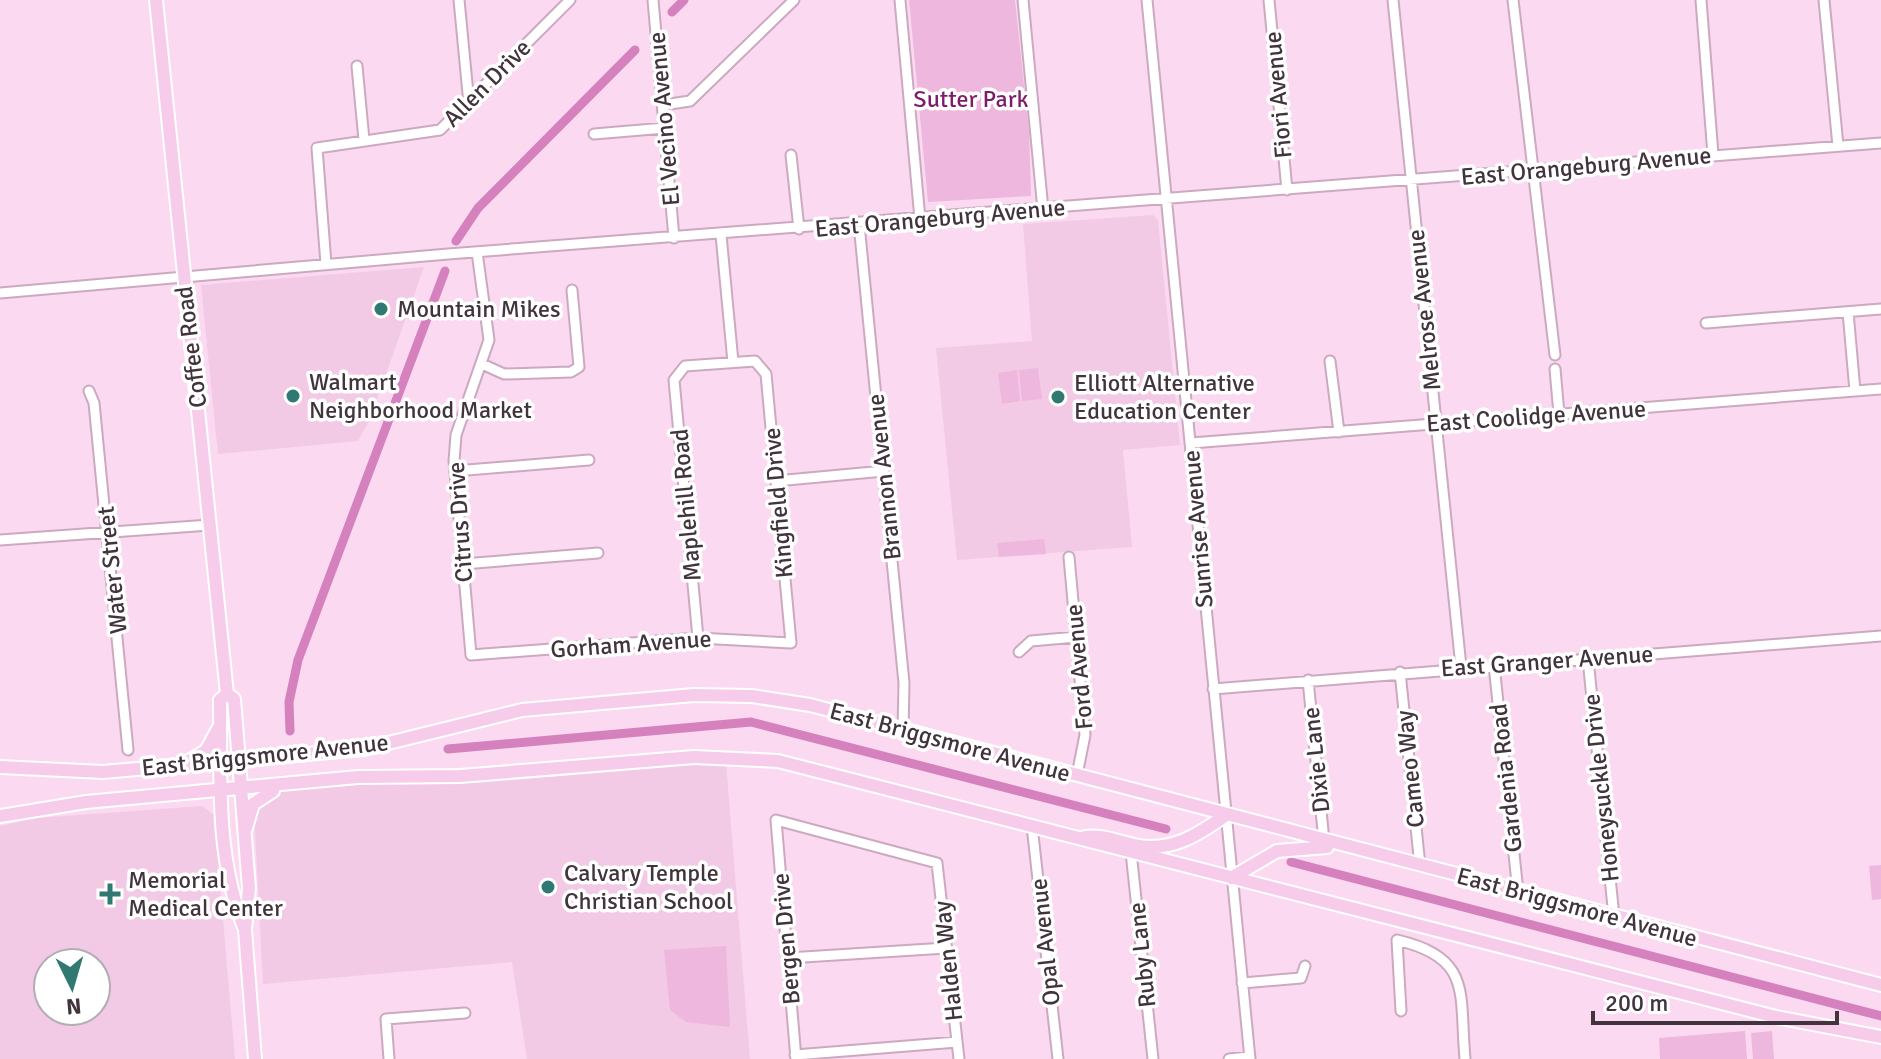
<svg xmlns="http://www.w3.org/2000/svg" width="1881" height="1059" font-family="Signika,sans-serif">
<rect width="100%" height="100%" fill="#fbd9f0"/>
<path fill="#f2cae5" fill-rule="evenodd" d="M1153 215 1158 220 1180 445 1123 450 1132 547 957 560 936 348 1032 341 1023 224Z
M424 267 370 419 358 441 218 454 201 285Z
M684 764H726L750 1059H527L512 962 263 984 254 812 269 793 410 779 605 772Z
M202 806 214 815 235 1059H0V826L37 818ZM48 963H96V1011H48Z"/>
<path fill="#eeb7dd" d="M909 0H1015L1029 132 1031 196 928 202Z
M1038 368 1042 399 1022 401 1019 370Z
M1017 370 1020 401 1002 404 998 373Z
M1044 539 1046 554 999 557 997 543Z
M1881 865V899L1872 900 1869 866Z
M726 946 730 1027 686 1022 670 1010 664 950Z
M1745 1031 1747 1059H1660L1659 1038Z
M1772 1031 1774 1059H1753L1751 1033Z"/>
<g fill="none" stroke-linecap="round" stroke-linejoin="round">
<path stroke="#d581bd" stroke-width="9" d="M672 12 684 0
M456 241 478 208 635 50
M290 731 289 702 298 660 445 271
M448 749 751 722 1166 829
M1291 862 1881 1016"/>
<defs>
<path id="minor" d="M459 0 469 104
M653 0 674 238
M900 0 920 219
M1023 0 1043 210
M1147 0 1250 1059
M1269 0 1287 190
M1393 0 1461 667
M1513 0 1555 355
M1701 0 1713 155
M1824 0 1838 146
M357 66 364 140
M663 105 690 101 794 0
M594 134 665 128
M791 155 799 229
M859 224 904 683 903 730
M721 235 733 362
M477 252 489 340 456 435 454 461 471 655 698 638 791 643 766 374 755 361 685 366 674 380 698 638
M326 264 317 148 440 130 570 0
M0 293 448 254 1881 143
M1848 312 1855 391
M1706 323 1881 309
M1330 361 1339 432
M482 364 504 374 571 372 579 367 572 290
M1555 369 1559 414
M89 391 94 403 128 750
M1191 443 1881 389
M455 471 589 460
M776 481 884 471
M0 540 210 525
M1069 557 1085 735 1077 775
M463 564 598 553
M1019 652 1031 641 1076 637
M1588 659 1614 917
M1494 665 1518 892
M1400 672 1420 866
M1308 680 1324 841
M1213 689 1881 636
M1032 826 1058 1059
M1131 852 1153 1059
M788 958 946 948
M1242 983 1301 978 1305 966
M1401 1011 1397 940C1473 958 1459 993 1465 1059
M795 1055 957 1042
M389 1059 386 1019 465 1013
M796 1059 776 820 937 863 959 1059
M1229 1059 1249 1057"/>
<path id="major" d="M156 0 227 694 234 699 249 888 245 930 255 1059
M227 694 220 700C221 776 215 856 244 927
M187 762 206 751 219 727
M0 767 103 772 364 749 522 710 694 695 752 696 810 705 1881 985
M0 816 86 802 358 777 460 776 694 757 778 761 1776 1017 1881 1037
M246 828 253 804 273 791
M1085 837C1104 835 1116 841 1134 845 1170 853 1198 835 1226 815
M1231 878 1277 851 1327 847"/>
</defs>
<use href="#minor" stroke="#cbaac0" stroke-width="13"/>
<use href="#major" stroke="#fff" stroke-width="16"/>
<use href="#minor" stroke="#fff" stroke-width="9"/>
<use href="#major" stroke="#f7cbea" stroke-width="12"/>
</g>
<g fill="#307872" stroke="#fff" stroke-width="3">
<circle cx="381" cy="309" r="8"/>
<circle cx="293" cy="396" r="8"/>
<circle cx="1058" cy="397" r="8"/>
<circle cx="548" cy="887" r="8"/>
<path d="M106 882h8v8h8v8h-8v8h-8v-8h-8v-8h8z"/>
</g>
<g text-anchor="middle" stroke-width="7" stroke-linejoin="round" paint-order="stroke">
<g font-size="24" fill="#41343d" stroke="#fff">
<text transform="translate(487 83) rotate(-45)" y="8">Allen Drive</text>
<text transform="translate(1278 95) rotate(-95)" y="8">Fiori Avenue</text>
<text transform="translate(664 119) rotate(-95)" y="8">El Vecino Avenue</text>
<text transform="translate(1586 166) rotate(-5)" y="8">East Orangeburg Avenue</text>
<text transform="translate(940 218) rotate(-5)" y="8">East Orangeburg Avenue</text>
<text transform="translate(1424 310) rotate(-96)" y="8">Melrose Avenue</text>
<text transform="translate(191 347) rotate(-97)" y="8">Coffee Road</text>
<text transform="translate(1536 416) rotate(-4)" y="8">East Coolidge Avenue</text>
<text transform="translate(884 477) rotate(-96)" y="8">Brannon Avenue</text>
<text transform="translate(778 503) rotate(-95)" y="8">Kingfield Drive</text>
<text transform="translate(686 505) rotate(-95)" y="8">Maplehill Road</text>
<text transform="translate(460 522) rotate(-94)" y="8">Citrus Drive</text>
<text transform="translate(1198 529) rotate(-95)" y="8">Sunrise Avenue</text>
<text transform="translate(112 570) rotate(-96)" y="8">Water Street</text>
<text transform="translate(631 644) rotate(-4)" y="8">Gorham Avenue</text>
<text transform="translate(1547 661) rotate(-4)" y="8">East Granger Avenue</text>
<text transform="translate(1079 667) rotate(-95)" y="8">Ford Avenue</text>
<text transform="translate(950 742) rotate(15)" y="8">East Briggsmore Avenue</text>
<text transform="translate(265 755) rotate(-6)" y="8">East Briggsmore Avenue</text>
<text transform="translate(1316 760) rotate(-96)" y="8">Dixie Lane</text>
<text transform="translate(1410 769) rotate(-96)" y="8">Cameo Way</text>
<text transform="translate(1506 778) rotate(-96)" y="8">Gardenia Road</text>
<text transform="translate(1601 788) rotate(-96)" y="8">Honeysuckle Drive</text>
<text transform="translate(1577 907) rotate(15)" y="8">East Briggsmore Avenue</text>
<text transform="translate(786 939) rotate(-95)" y="8">Bergen Drive</text>
<text transform="translate(1045 942) rotate(-96)" y="8">Opal Avenue</text>
<text transform="translate(1142 955) rotate(-96)" y="8">Ruby Lane</text>
<text transform="translate(948 961) rotate(-96)" y="8">Halden Way</text>
</g>
<g font-size="24" fill="#7f1c6a" stroke="#fff">
<text x="971" y="107">Sutter Park</text>
</g>
<g font-size="24" fill="#41343d" stroke="#fff" text-anchor="start">
<text x="397" y="317">Mountain Mikes</text>
<text x="309" y="390">Walmart<tspan x="309" dy="28">Neighborhood Market</tspan></text>
<text x="1074" y="391">Elliott Alternative<tspan x="1074" dy="28">Education Center</tspan></text>
<text x="564" y="881">Calvary Temple<tspan x="564" dy="28">Christian School</tspan></text>
<text x="128" y="888">Memorial<tspan x="128" dy="28">Medical Center</tspan></text>
</g>
</g>
<g transform="translate(72 987) rotate(175)"><circle r="38" fill="#ffffff" stroke="#b3aeb1" stroke-width="2"/>
<path d="M0-6L14 30L0 20L-14 30Z" fill="#307872"/>
<text y="-12" font-size="22" font-weight="bold" text-anchor="middle" fill="#41343d">N</text>
</g>
<path d="M1593 1011v12h244v-12" fill="none" stroke="#41343d" stroke-width="4"/>
<text x="1605" y="1011" font-size="24" fill="#41343d" stroke="#ffffff" stroke-width="6" paint-order="stroke">200 m</text>
</svg>
